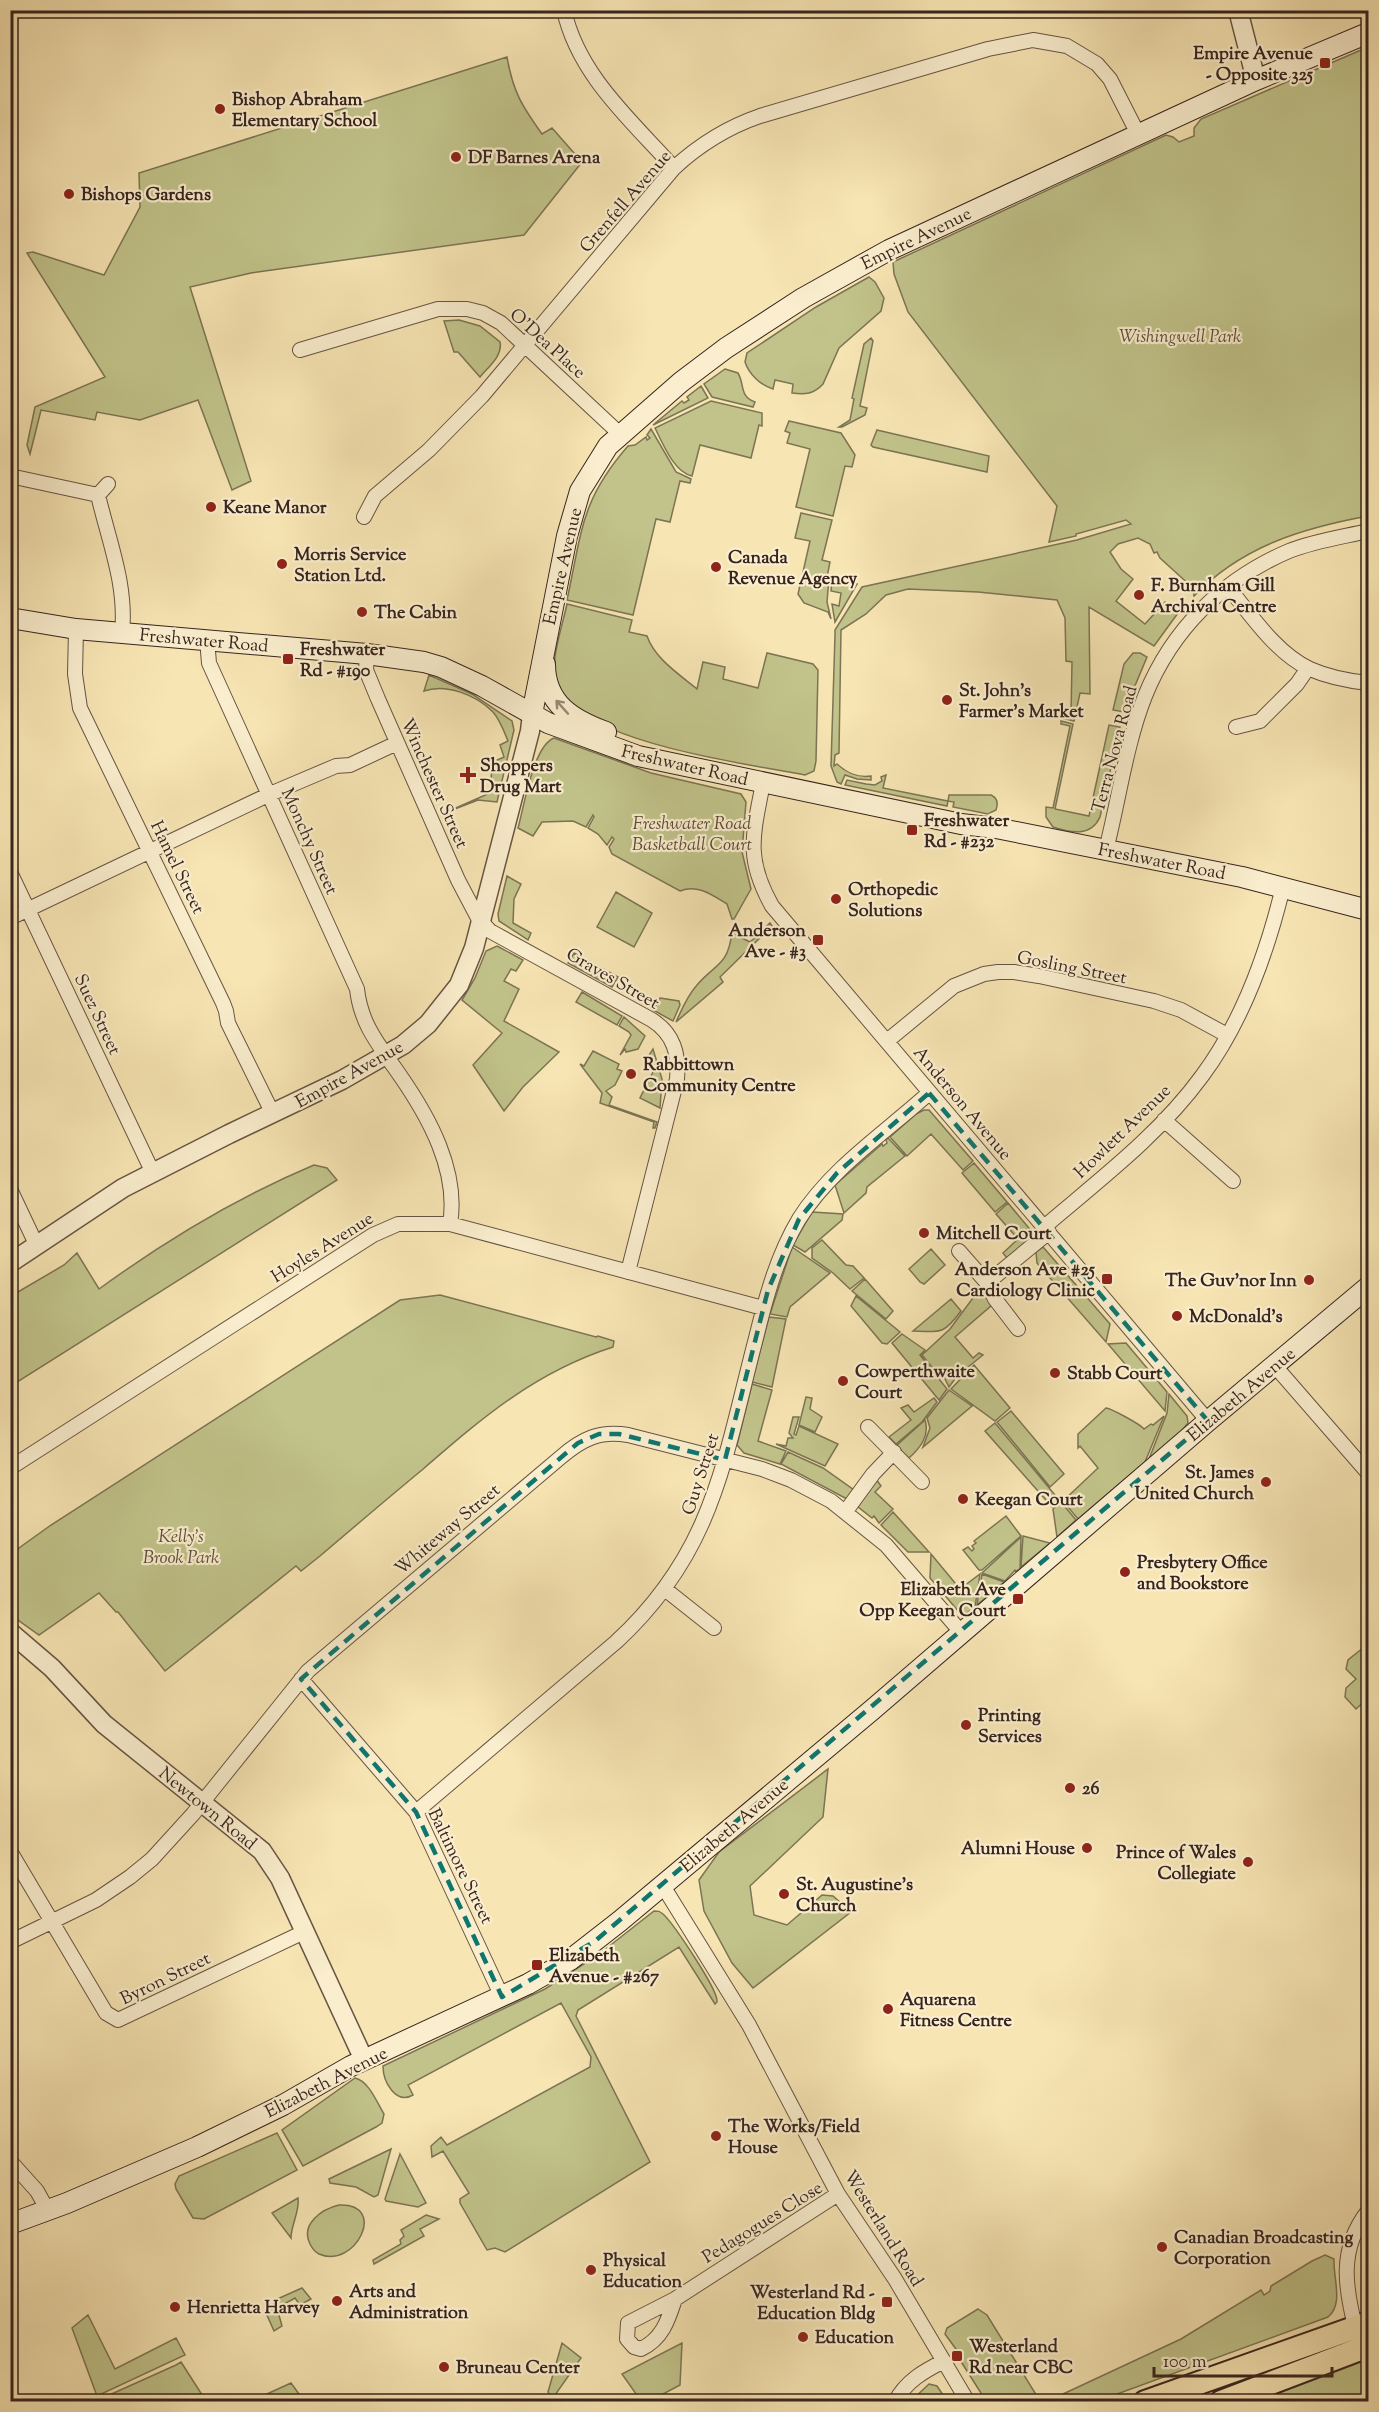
<svg xmlns="http://www.w3.org/2000/svg" width="1379" height="2412" font-family="'Sorts Mill Goudy',serif">
<rect width="100%" height="100%" fill="#f7e5b3"/>
<filter id="stains"><feTurbulence type="fractalNoise" baseFrequency=".00333" numOctaves="4"/><feColorMatrix values="0 0 0 0 .2 0 0 0 0 .09 0 0 0 0 .02 0 0 0 .5 -.17"/></filter>
<radialGradient id="worn" r=".72"><stop offset=".6" stop-color="#630" stop-opacity="0"/><stop offset="1" stop-color="#630" stop-opacity=".3"/></radialGradient>
<path fill="#c1c38a" stroke="#7c7454" stroke-width="1.5" d="M1368 47V516C1303 528 1242 546 1194 596L1193 588 1160 558 1157 552 1154 553 1150 544 1138 538 1118 544 1110 552 1121 569 1133 579 1116 601 1145 624 1165 602 1178 613 1154 646 1089 607 1090 694 1080 693 1074 721 1062 718V715L1071 714 1072 662 1066 661 1065 618 1057 600 978 592 908 589 886 595 866 614 841 630 839 753 835 755 834 766 837 764C847 773 857 778 871 776V780L857 779 845 775 841 784 837 782 831 766 835 635V630L862 587 1077 540 1131 524 1126 520 1076 534V536L1049 542 1057 506 908 312 894 274 893 262 1166 135 1173 137 1179 142 1194 136V128L1201 119Z
M507 57C513 92 522 106 542 134L552 128 582 162 524 235 251 273 190 287 251 481 232 490 198 400 140 420 97 412 95 420 41 410 30 454 27 445 35 407 105 377 27 253 33 252 104 275 140 207 139 173Z
M869 277 875 282 884 298 881 311 839 348 823 384C814 394 805 395 792 393L793 384 775 380 773 389C760 385 749 374 745 362L747 353 816 307Z
M459 320 480 326 500 342C503 356 488 367 480 377L458 352H454L444 321Z
M871 338 873 341 860 406 867 408 865 415 842 427H839L850 420 854 399 852 398 864 344Z
M725 369 738 373C745 385 739 396 755 402L753 407 712 397 704 384Z
M701 386 708 398 653 425 682 401 684 403 689 400 687 397Z
M711 401 762 413V426L759 425 751 458 700 445 692 476C674 472 663 444 655 428Z
M789 421 841 433 855 455 852 467 845 466 833 516 796 507 810 449 787 443 790 433 785 431Z
M651 429 676 472 691 479 690 483 680 481 670 522 656 519 633 615 567 600C582 532 580 501 628 446L635 445 646 437 647 440 650 438 647 435Z
M877 430 989 456 987 472 873 447 871 445Z
M801 513 832 520 822 560 830 562 827 577 829 578 827 602 831 619 828 612 804 603 798 594 810 541 795 538Z
M832 579 857 584 835 622 832 604 839 606 841 593 831 591Z
M567 604 632 620 629 632 647 636C655 659 679 674 697 689L703 662 725 667 723 679 758 688 767 653 813 664 818 670 816 761 814 771 805 775C740 763 625 747 573 708 566 703 558 688 555 681 550 662 563 623 567 604Z
M1133 653H1140L1147 657 1124 712 1113 710 1124 664Z
M429 675 472 694 512 721 514 730 497 802 478 800 442 814 490 793 492 767H495V761L504 757 500 745 508 741C504 731 500 720 493 712 476 695 446 683 424 691Z
M1061 721 1073 724 1055 809 1089 816 1109 725 1120 727 1100 817C1091 837 1071 833 1053 827L1046 817V807L1053 808 1070 726 1061 724Z
M554 738 651 773 741 794 746 802 742 852 751 889 734 919H732L727 904C712 895 698 884 680 891L612 854 609 847 614 839 612 837 607 845 598 834 588 828 594 817 593 815 586 827 573 821 542 822 533 836 518 828C524 807 533 746 554 738Z
M886 775 883 788 948 801 949 795H991C998 798 998 804 996 810L988 814 953 807 954 802 948 801 947 806 845 785 847 780 866 784 875 785 882 781 881 777Z
M507 876 521 884 514 899 513 923 531 933 528 940 499 921 498 914Z
M616 892 652 913 634 947 597 927Z
M770 923 772 926 720 977 723 982 676 1022C682 1009 687 996 697 985 717 962 727 967 732 933L750 942Z
M497 946 523 960 516 971 511 969 504 981 519 989 504 1021 559 1052 523 1087 504 1111 473 1065 502 1033 462 1000 475 978 486 951Z
M574 953 618 977 612 987 568 963Z
M582 992 622 1016 617 1025 576 1002Z
M660 998 679 1001 680 1005 673 1021 653 1010Z
M624 1017 645 1036 638 1049 626 1052 625 1049 620 1055 631 1035 629 1032 619 1026Z
M653 1049 662 1079 660 1108 640 1098 656 1066 646 1060Z
M593 1051 619 1064 617 1069 622 1071 615 1085 606 1091 612 1097 609 1105 657 1122 655 1128H653L654 1122 600 1103 602 1093 580 1064 584 1066Z
M924 1110H929L973 1161 963 1170 931 1134 907 1156 890 1137 916 1114Z
M888 1138 905 1156 867 1187 866 1193 844 1213 835 1185 882 1144 883 1146 887 1143 886 1140Z
M974 1163 1007 1202 995 1212 962 1173Z
M314 1165 327 1168 337 1180 11 1386V1296L64 1265 77 1253 99 1289C165 1241 238 1197 314 1165Z
M1008 1203 1033 1233 1031 1238 1007 1258 1003 1253 1018 1239 996 1214Z
M812 1212 843 1214 842 1220 805 1252 793 1245Z
M822 1240 846 1265 853 1266 864 1278 850 1289 833 1273 812 1258V1248Z
M792 1247 830 1273 790 1307 787 1317 770 1314Z
M1043 1247 1110 1324 1106 1342 1037 1263 1036 1252Z
M931 1249 945 1265 924 1284 920 1282 909 1269Z
M865 1279 893 1311 886 1319 852 1291Z
M981 1287 992 1305 955 1337 973 1358 979 1353 983 1355 957 1376 949 1387 943 1375 940 1377 922 1355 950 1329Z
M440 1295 596 1337 598 1336 614 1341 613 1347C535 1372 482 1418 422 1470 388 1498 354 1527 320 1556L301 1571 296 1566 165 1671 118 1612H116L99 1593 39 1635 11 1615V1560L19 1548 51 1525 400 1300Z
M856 1296 900 1332 887 1344 882 1343 851 1306Z
M951 1299 961 1311C944 1334 942 1332 913 1331Z
M769 1317 786 1319 772 1387 752 1382Z
M902 1334 925 1350 920 1355 947 1389 939 1400 892 1343Z
M1126 1343 1167 1392 1165 1411 1108 1344Z
M974 1365 1010 1408 995 1421 951 1389Z
M752 1384 772 1390 758 1441 786 1451 780 1464 744 1453 737 1445Z
M949 1390 972 1406 923 1447 930 1428 927 1418Z
M1169 1394 1187 1416 1188 1423 1180 1433 1149 1459 1167 1413Z
M806 1397 812 1398 810 1409 822 1417 815 1432 799 1425Z
M934 1398 937 1402 922 1422 896 1444 889 1437 911 1420 901 1408 908 1405 914 1412Z
M1106 1408C1112 1409 1140 1424 1144 1429L1151 1424 1153 1425 1164 1416 1145 1462 1078 1519 1063 1501 1098 1468 1080 1446 1078 1448V1434Z
M1011 1411 1064 1474 1050 1487 997 1422Z
M793 1417H799L794 1434 796 1435 799 1426 838 1444 825 1466 776 1444 786 1446 788 1438H793L789 1433Z
M925 1420C930 1436 920 1448 909 1458L896 1446Z
M995 1423 1060 1501 1052 1507 985 1431Z
M788 1452 823 1468 854 1490 847 1499 781 1464Z
M876 1479 881 1486 875 1492 893 1509 879 1523 874 1516 872 1518 857 1506Z
M1061 1502 1076 1520 1057 1537 1053 1509Z
M893 1512 929 1552H908L881 1525Z
M1006 1516 1021 1536 982 1570H979L963 1550 968 1547 972 1551 974 1549 972 1546 976 1543 974 1541Z
M1023 1536 1050 1543 1021 1567Z
M1021 1537 1020 1569 1016 1571 1015 1570 1005 1581 982 1573Z
M931 1554 960 1589 980 1574 975 1607 967 1613 959 1612 930 1578Z
M982 1574 1004 1582 977 1605Z
M1368 1644V1698L1356 1709 1345 1697 1346 1688 1356 1679 1346 1669 1348 1660Z
M828 1769 823 1817 750 1886 754 1915 787 1925 822 1895 833 1896 851 1912 753 1988 732 1963 704 1911 699 1880 719 1852Z
M654 1911C659 1911 659 1911 663 1914 673 1923 719 1991 717 2002L715 2004 679 1947 578 2010 576 2016 650 2162 505 2252 495 2248 487 2250 460 2203V2199L469 2193 443 2151 432 2157 431 2146 441 2137 447 2145 590 2067 591 2057 561 2003 408 2085 413 2095C396 2105 383 2082 383 2066L545 1989 598 1955Z
M355 2078C369 2081 377 2103 384 2114L382 2123 376 2127 303 2166 282 2130Z
M277 2133 297 2170 204 2219 193 2218 176 2189 175 2184 179 2176Z
M391 2149 378 2195 374 2197 356 2187 330 2183 329 2179Z
M400 2154 426 2203 418 2207 386 2201 385 2199Z
M298 2198C300 2211 291 2225 291 2238L272 2213Z
M339 2205C389 2203 355 2270 319 2254 315 2252 312 2248 310 2244 300 2224 322 2209 339 2205Z
M426 2215 439 2219 420 2229 424 2236 374 2264 373 2260 401 2244 400 2240 404 2236 401 2230Z
M1325 2255 1334 2259C1333 2278 1344 2304 1328 2317L1098 2401H1048L1181 2339 1261 2290 1264 2295 1270 2291 1271 2286 1312 2261Z
M302 2288 311 2299 300 2305 295 2298 277 2308 282 2326 274 2331 266 2313 277 2299Z
M978 2309 987 2315 1040 2401H986L960 2360 961 2356 945 2334 947 2328Z
M88 2315 115 2369 176 2338 185 2355 97 2396 72 2328Z
M562 2343 581 2358 555 2395 553 2401 548 2392Z
M682 2343 680 2385 650 2401H641L622 2374Z
M1368 2357V2401L1245 2402Z
M181 2362 206 2401H96L176 2365Z
M291 2383 304 2401H288L285 2398 271 2401 256 2399Z
M929 2384 937 2386 947 2401H911Z"/>
<g fill="none" stroke-linecap="round" stroke-linejoin="round">
<defs>
<path id="minor" d="M564 10C578 75 632 121 674 168
M300 350 438 309H467L483 313 501 323 620 434
M10 476 98 495
M108 484 98 495C109 542 127 585 122 633
M364 517 375 496 429 450 482 396 674 168C699 145 728 127 760 116L988 49 1033 40 1067 46 1097 64 1110 79 1138 134
M1228 587C1251 615 1276 653 1310 669 1328 677 1349 681 1368 683
M76 629 75 674 80 708 223 1003 226 1011 228 1023 273 1114
M207 639 209 663 357 989C361 1025 379 1045 399 1074 429 1117 459 1171 450 1224
M367 654 366 670 378 699 458 880 478 918 490 931 652 1020C674 1034 679 1054 677 1079L628 1272
M1236 727 1260 721 1297 684 1308 668
M763 783C753 835 745 858 772 906L1208 1421
M1106 850C1119 799 1126 744 1145 696 1172 629 1223 579 1289 551 1314 541 1342 537 1368 531
M10 872 153 1173
M10 918 270 794 336 766 350 765 397 743
M887 1041 954 986 984 974 998 972H1014L1039 976 1154 1001 1181 1010 1227 1035
M1164 1120 1233 1181
M10 1189 36 1244
M1044 1227C1099 1180 1159 1135 1202 1076 1243 1021 1267 953 1283 887
M959 1251 987 1283 995 1299 1018 1329
M987 1283 1049 1232
M1275 1366 1368 1473
M868 1427 922 1482
M10 1468 373 1235 398 1224H450L763 1308
M846 1511 873 1474 894 1452
M666 1590 714 1628
M301 1679 416 1812 502 1997
M416 1812 616 1642C714 1552 724 1460 756 1338 766 1297 777 1256 799 1219 831 1168 885 1133 929 1093
M10 1851 106 2013 118 2020 304 1932
M663 1886 749 2025 838 2194 895 2279 968 2402
M10 1942 96 1900 130 1877 152 1859 193 1814 308 1671 561 1457C582 1439 600 1430 628 1435L762 1469 791 1480 831 1501 886 1545 961 1632
M10 2161 37 2191 48 2211
M675 2299C668 2321 662 2339 641 2349L634 2347 627 2339 628 2323 675 2299 838 2194
M1357 2334C1345 2289 1338 2249 1368 2211
M895 2402C906 2381 924 2371 944 2361"/>
<path id="tertiary" d="M1238 10 1256 80
M10 1263 123 1188 229 1134 342 1080 403 1045 428 1024 459 985 474 948 530 731 532 714
M10 1632 52 1668 104 1724 262 1851 280 1878 364 2060"/>
<path id="secondary" d="M10 618 76 629 367 654 424 662 441 667 482 686 548 723 638 756 961 824 996 828 1242 877 1368 910
M545 664C545 704 573 720 606 732
M532 714 567 536 580 491 608 446 681 382 726 348 803 298 889 250 1256 80 1368 33
M10 2224 67 2203 197 2147 283 2105 351 2066 528 1984 570 1960 620 1921 872 1710 1208 1421 1368 1287"/>
<path id="primary" d="M1145 2402 1368 2323
M1221 2402 1368 2346"/>
</defs>
<use href="#minor" stroke="#675443" stroke-width="16"/>
<use href="#tertiary" stroke="#675443" stroke-width="21"/>
<use href="#secondary" stroke="#37241e" stroke-width="22"/>
<use href="#primary" stroke="#37241e" stroke-width="26"/>
<use href="#minor" stroke="#faeece" stroke-width="14"/>
<use href="#tertiary" stroke="#faeece" stroke-width="18"/>
<use href="#secondary" stroke="#faeece" stroke-width="20"/>
<use href="#primary" stroke="#f7e5b3" stroke-width="22"/>
</g>
<defs><path id="oneway-shaft" d="M-6 0H5M1.5-3L5.5 0L1.5 3" fill="none" stroke-width="1.6" stroke-linecap="round" stroke-linejoin="round" transform="scale(1.5)"/></defs>
<use stroke="#988976" href="#oneway-shaft" transform="translate(562 707) rotate(-132)"/>
<path fill="none" stroke="#0f766e" stroke-width="4.5" stroke-dasharray="12 8" stroke-linejoin="round" d="M929 1093 1208 1421 595 1941 502 1997 416 1812 301 1679 578 1443 599 1434H619L725 1460 768 1290 799 1219 837 1173Z"/>
<g fill="#8f2418" stroke="#faeece" stroke-width="2">
<rect x="1319" y="57" width="12" height="12" rx="3"/>
<circle cx="220" cy="109" r="6"/>
<circle cx="456" cy="157" r="6"/>
<circle cx="69" cy="194" r="6"/>
<circle cx="211" cy="507" r="6"/>
<circle cx="282" cy="564" r="6"/>
<circle cx="716" cy="567" r="6"/>
<circle cx="1139" cy="595" r="6"/>
<circle cx="362" cy="612" r="6"/>
<rect x="282" y="653" width="12" height="12" rx="3"/>
<circle cx="947" cy="700" r="6"/>
<path d="M465 766h6v6h6v6h-6v6h-6v-6h-6v-6h6z"/>
<rect x="906" y="824" width="12" height="12" rx="3"/>
<circle cx="836" cy="899" r="6"/>
<rect x="812" y="934" width="12" height="12" rx="3"/>
<circle cx="631" cy="1074" r="6"/>
<circle cx="924" cy="1233" r="6"/>
<rect x="1101" y="1273" width="12" height="12" rx="3"/>
<circle cx="1309" cy="1280" r="6"/>
<circle cx="1177" cy="1316" r="6"/>
<circle cx="1055" cy="1373" r="6"/>
<circle cx="843" cy="1381" r="6"/>
<circle cx="1266" cy="1482" r="6"/>
<circle cx="963" cy="1499" r="6"/>
<circle cx="1125" cy="1572" r="6"/>
<rect x="1012" y="1593" width="12" height="12" rx="3"/>
<circle cx="966" cy="1725" r="6"/>
<circle cx="1070" cy="1788" r="6"/>
<circle cx="1087" cy="1848" r="6"/>
<circle cx="1248" cy="1862" r="6"/>
<circle cx="784" cy="1894" r="6"/>
<rect x="531" y="1959" width="12" height="12" rx="3"/>
<circle cx="888" cy="2009" r="6"/>
<circle cx="716" cy="2136" r="6"/>
<circle cx="1162" cy="2247" r="6"/>
<circle cx="591" cy="2270" r="6"/>
<circle cx="337" cy="2301" r="6"/>
<rect x="881" y="2296" width="12" height="12" rx="3"/>
<circle cx="175" cy="2307" r="6"/>
<circle cx="803" cy="2337" r="6"/>
<rect x="951" y="2350" width="12" height="12" rx="3"/>
<circle cx="444" cy="2367" r="6"/>
</g>
<g text-anchor="middle" stroke-width="4.5" stroke-linejoin="round" paint-order="stroke">
<g font-size="18" font-weight="bold" fill="#37241e" stroke="#faeece" text-anchor="start">
<text x="1313" y="59" text-anchor="end">Empire Avenue<tspan x="1313" dy="21">- Opposite 325</tspan></text>
<text x="232" y="105">Bishop Abraham<tspan x="232" dy="21">Elementary School</tspan></text>
<text x="468" y="163">DF Barnes Arena</text>
<text x="81" y="200">Bishops Gardens</text>
<text x="223" y="513">Keane Manor</text>
<text x="294" y="560">Morris Service<tspan x="294" dy="21">Station Ltd.</tspan></text>
<text x="728" y="563">Canada<tspan x="728" dy="21">Revenue Agency</tspan></text>
<text x="1151" y="591">F. Burnham Gill<tspan x="1151" dy="21">Archival Centre</tspan></text>
<text x="374" y="618">The Cabin</text>
<text x="300" y="655">Freshwater<tspan x="300" dy="21">Rd - #190</tspan></text>
<text x="959" y="696">St. John's<tspan x="959" dy="21">Farmer's Market</tspan></text>
<text x="480" y="771">Shoppers<tspan x="480" dy="21">Drug Mart</tspan></text>
<text x="924" y="826">Freshwater<tspan x="924" dy="21">Rd - #232</tspan></text>
<text x="848" y="895">Orthopedic<tspan x="848" dy="21">Solutions</tspan></text>
<text x="806" y="936" text-anchor="end">Anderson<tspan x="806" dy="21">Ave - #3</tspan></text>
<text x="643" y="1070">Rabbittown<tspan x="643" dy="21">Community Centre</tspan></text>
<text x="936" y="1239">Mitchell Court</text>
<text x="1095" y="1275" text-anchor="end">Anderson Ave #25<tspan x="1095" dy="21">Cardiology Clinic</tspan></text>
<text x="1297" y="1286" text-anchor="end">The Guv'nor Inn</text>
<text x="1189" y="1322">McDonald's</text>
<text x="855" y="1377">Cowperthwaite<tspan x="855" dy="21">Court</tspan></text>
<text x="1067" y="1379">Stabb Court</text>
<text x="1254" y="1478" text-anchor="end">St. James<tspan x="1254" dy="21">United Church</tspan></text>
<text x="975" y="1505">Keegan Court</text>
<text x="1137" y="1568">Presbytery Office<tspan x="1137" dy="21">and Bookstore</tspan></text>
<text x="1006" y="1595" text-anchor="end">Elizabeth Ave<tspan x="1006" dy="21">Opp Keegan Court</tspan></text>
<text x="978" y="1721">Printing<tspan x="978" dy="21">Services</tspan></text>
<text x="1082" y="1794">26</text>
<text x="1075" y="1854" text-anchor="end">Alumni House</text>
<text x="1236" y="1858" text-anchor="end">Prince of Wales<tspan x="1236" dy="21">Collegiate</tspan></text>
<text x="796" y="1890">St. Augustine's<tspan x="796" dy="21">Church</tspan></text>
<text x="549" y="1961">Elizabeth<tspan x="549" dy="21">Avenue - #267</tspan></text>
<text x="900" y="2005">Aquarena<tspan x="900" dy="21">Fitness Centre</tspan></text>
<text x="728" y="2132">The Works/Field<tspan x="728" dy="21">House</tspan></text>
<text x="1174" y="2243">Canadian Broadcasting<tspan x="1174" dy="21">Corporation</tspan></text>
<text x="603" y="2266">Physical<tspan x="603" dy="21">Education</tspan></text>
<text x="349" y="2297">Arts and<tspan x="349" dy="21">Administration</tspan></text>
<text x="875" y="2298" text-anchor="end">Westerland Rd -<tspan x="875" dy="21">Education Bldg</tspan></text>
<text x="187" y="2313">Henrietta Harvey</text>
<text x="815" y="2343">Education</text>
<text x="969" y="2352">Westerland<tspan x="969" dy="21">Rd near CBC</tspan></text>
<text x="456" y="2373">Bruneau Center</text>
</g>
<g font-size="18" fill="#37241e" stroke="#faeece">
<text transform="translate(625 201) rotate(-49)" y="6">Grenfell Avenue</text>
<text transform="translate(916 238) rotate(-26)" y="6">Empire Avenue</text>
<text transform="translate(548 343) rotate(42)" y="6">O'Dea Place</text>
<text transform="translate(562 566) rotate(-77)" y="6">Empire Avenue</text>
<text transform="translate(204 640) rotate(5)" y="6">Freshwater Road</text>
<text transform="translate(1114 749) rotate(-75)" y="6">Terra Nova Road</text>
<text transform="translate(685 765) rotate(13)" y="6">Freshwater Road</text>
<text transform="translate(435 783) rotate(66)" y="6">Winchester Street</text>
<text transform="translate(310 841) rotate(66)" y="6">Monchy Street</text>
<text transform="translate(1162 861) rotate(11)" y="6">Freshwater Road</text>
<text transform="translate(178 867) rotate(64)" y="6">Hamel Street</text>
<text transform="translate(1072 967) rotate(11)" y="6">Gosling Street</text>
<text transform="translate(613 978) rotate(30)" y="6">Graves Street</text>
<text transform="translate(98 1014) rotate(65)" y="6">Suez Street</text>
<text transform="translate(349 1074) rotate(-29)" y="6">Empire Avenue</text>
<text transform="translate(963 1103) rotate(50)" y="6">Anderson Avenue</text>
<text transform="translate(1122 1131) rotate(-44)" y="6">Howlett Avenue</text>
<text transform="translate(322 1247) rotate(-32)" y="6">Hoyles Avenue</text>
<text transform="translate(1241 1394) rotate(-40)" y="6">Elizabeth Avenue</text>
<text transform="translate(700 1474) rotate(-72)" y="6">Guy Street</text>
<text transform="translate(447 1529) rotate(-40)" y="6">Whiteway Street</text>
<text transform="translate(208 1808) rotate(39)" y="6">Newtown Road</text>
<text transform="translate(734 1825) rotate(-40)" y="6">Elizabeth Avenue</text>
<text transform="translate(461 1866) rotate(64)" y="6">Baltimore Street</text>
<text transform="translate(165 1978) rotate(-26)" y="6">Byron Street</text>
<text transform="translate(326 2082) rotate(-27)" y="6">Elizabeth Avenue</text>
<text transform="translate(762 2222) rotate(-32)" y="6">Pedagogues Close</text>
<text transform="translate(884 2228) rotate(58)" y="6">Westerland Road</text>
</g>
<g font-size="18" font-style="italic" fill="#5a4c39" stroke="#faeece">
<text x="1180" y="342">Wishingwell Park</text>
<text x="692" y="829">Freshwater Road<tspan x="692" dy="21">Basketball Court</tspan></text>
<text x="181" y="1542">Kelly's<tspan x="181" dy="21">Brook Park</tspan></text>
</g>
</g>
<rect width="1379" height="2412" fill="none" stroke="#f7e5b3" stroke-width="36"/>
<rect x="12" y="12" width="1355" height="2388" fill="none" stroke="#37241e" stroke-width="3"/>
<rect x="18" y="18" width="1343" height="2376" fill="none" stroke="#37241e" stroke-width="1.5"/>
<path d="M1154 2367v9h178v-9" fill="none" stroke="#37241e" stroke-width="3"/>
<text x="1163" y="2367" font-size="18" fill="#37241e" stroke="#faeece" stroke-width="4.5" paint-order="stroke">100 m</text>
<rect width="100%" height="100%" filter="url(#stains)"/>
<rect width="100%" height="100%" fill="url(#worn)"/>
</svg>
